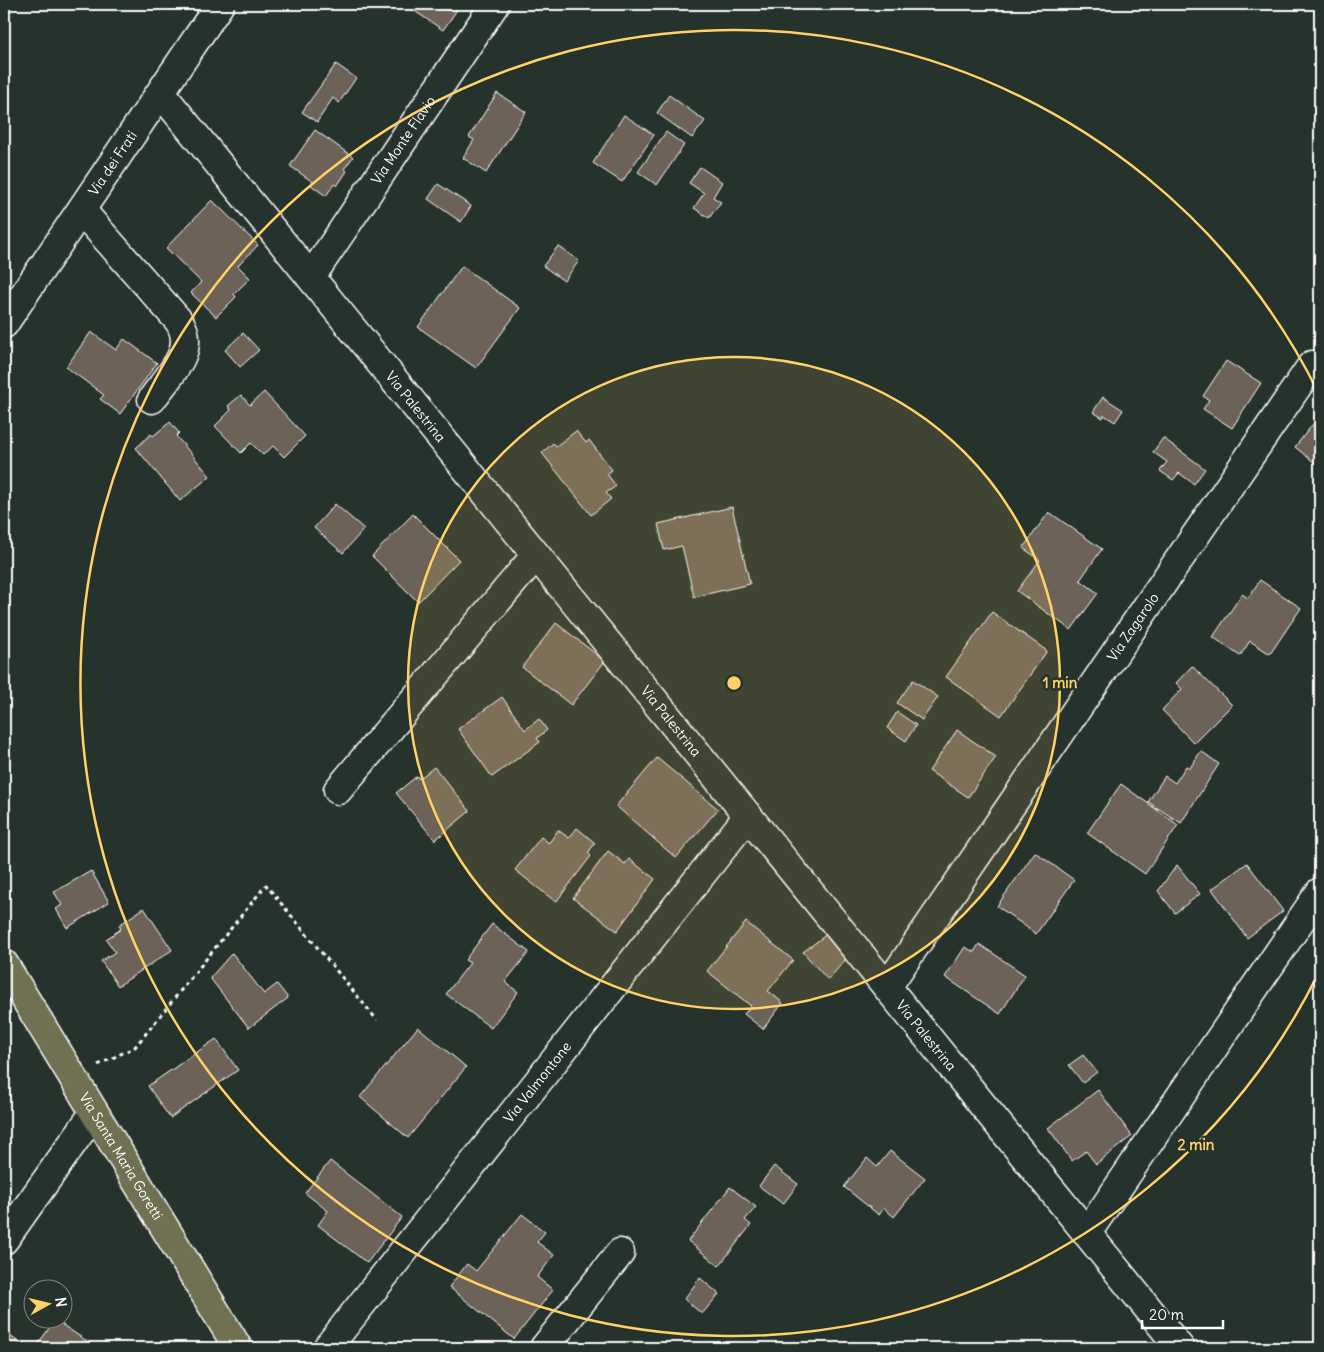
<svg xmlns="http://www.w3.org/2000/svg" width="1324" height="1352" font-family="Delius,sans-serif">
<rect width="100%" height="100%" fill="#26332d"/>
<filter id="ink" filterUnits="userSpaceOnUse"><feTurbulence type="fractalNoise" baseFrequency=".02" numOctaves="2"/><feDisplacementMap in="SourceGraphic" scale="10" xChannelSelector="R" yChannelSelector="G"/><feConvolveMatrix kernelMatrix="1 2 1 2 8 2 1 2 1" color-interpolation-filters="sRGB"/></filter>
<g filter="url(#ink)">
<path fill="#6d6259" stroke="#fff" d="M364 4H378L373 10Z
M404 4H461L443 30Z
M336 64 356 78 339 103 333 98 317 122 302 112Z
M497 93 526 112 486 173 463 158 474 140 469 137Z
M669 95 705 121 692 138 657 113Z
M624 115 654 135 622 182 593 163Z
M315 130 353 157 344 169 347 171 337 186 334 184 326 196 311 185 313 182 290 166Z
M666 132 684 145 657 185 638 172Z
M700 167 722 182 713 197 721 202 709 218 694 208 704 193 689 183Z
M438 184 471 206 461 222 428 199Z
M212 200 258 245 238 266 250 278 234 294 236 297 216 317 191 293 201 282 166 248Z
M558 246 579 261 564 281 543 266Z
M462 266 520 308 476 368 418 327Z
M91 332 116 350 124 339 157 363 120 414 100 399 104 395 66 367Z
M243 333 259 350 240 367 225 350Z
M1226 361 1261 383 1232 428 1203 409 1209 400 1203 396Z
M264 392 305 436 284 457 273 446 263 455 251 443 241 453 215 426 231 410 228 406 241 395 250 405Z
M1103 397 1123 410 1115 422 1104 415 1103 418 1093 412Z
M1320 415V467L1295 447Z
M170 422 179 433 176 436 210 476 180 501 136 448 151 434 153 436Z
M576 431 586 443 589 440 612 470 607 474 616 486 606 493 611 499 591 515 542 453 553 443 556 446Z
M1163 438 1205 469 1194 484 1179 473 1173 480 1160 471 1167 462 1153 452Z
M335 504 364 529 343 553 314 528Z
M732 507 750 584 694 597 682 546 664 550 658 524Z
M1049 512 1102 549 1080 580 1098 593 1071 630 1017 591 1040 560 1023 548Z
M413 514 459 560 418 602 372 556Z
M1260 580 1301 608 1270 654 1250 641 1240 656 1213 637 1242 594 1248 598Z
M992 612 1047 651 1001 716 946 677Z
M556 623 605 661 571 705 522 667Z
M1192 666 1232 705 1194 743 1162 710 1182 689 1176 683Z
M1320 679V705L1315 704Z
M913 680 938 697 922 720 897 703Z
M502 697 525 730 539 719 547 730 537 738 540 742 492 777 458 729Z
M897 712 916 725 906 741 887 728Z
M957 730 996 757 968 797 929 771Z
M1201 751 1219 764 1181 823 1148 802 1165 776 1175 783 1186 766 1190 768Z
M657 758 718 809 676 858 616 806Z
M434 767 470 811 435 840 396 793 417 776 419 779Z
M1121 784 1178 825 1145 874 1087 833Z
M577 828 595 843 588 853 591 856 556 902 515 870 541 837 549 843 558 830 569 838Z
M608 851 625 864 629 859 655 879 617 931 573 898Z
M1035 852 1074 880 1036 934 997 906Z
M1247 863 1283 911 1247 938 1212 889Z
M1177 865 1200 894 1175 913 1158 891Z
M91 871 109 902 67 928 56 909 62 905 54 892Z
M144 908 172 950 118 986 101 961 115 952 106 939 121 929 119 925Z
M746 922 793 960 768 991 783 1003 763 1029 744 1014 751 1006 707 971Z
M492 924 529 952 505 982 518 992 491 1028 446 994 470 963 465 960Z
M831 931 851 953 828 980 803 952Z
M979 944 1025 975 1000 1014 945 977 965 947 974 952Z
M232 953 264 994 277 984 288 998 249 1028 210 978Z
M418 1027 466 1067 408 1138 360 1097Z
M216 1039 238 1070 170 1118 148 1086Z
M1083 1055 1097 1072 1083 1083 1069 1065Z
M1098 1090 1132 1136 1096 1164 1086 1151 1072 1161 1048 1128Z
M890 1151 925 1178 894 1217 884 1208 879 1215 844 1187 867 1158 877 1167Z
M330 1161 402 1217 367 1263 318 1225 328 1211 305 1193Z
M774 1166 798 1184 783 1204 759 1186Z
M730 1187 756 1207 745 1220 751 1225 719 1266 688 1241Z
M522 1214 545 1232 537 1242 554 1255 537 1277 553 1290 514 1339 449 1287 467 1264 476 1271Z
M700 1278 719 1294 702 1314 684 1299Z
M55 1320 94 1346 92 1348H35Z
M7 1334 27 1348H4V1340Z"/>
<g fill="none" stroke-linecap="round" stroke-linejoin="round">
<defs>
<g id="minor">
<path id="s1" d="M161 93 1180 1348"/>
<path d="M82 211 178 320C199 349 168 376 152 399"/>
<path id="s2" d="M311 277 495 4"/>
<path id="s3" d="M4 324 220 4"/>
<path d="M338 790 536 555"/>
<path id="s4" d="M887 987 1312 365"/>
<path d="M1087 1233 1320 892"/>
<path d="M4 1240 94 1113"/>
<path id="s5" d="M327 1348 748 816"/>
<path d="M544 1348 620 1253"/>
</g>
<g id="major">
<path id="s6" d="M4 964 238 1348"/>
</g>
</defs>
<use href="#minor" stroke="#fff" stroke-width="31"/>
<use href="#major" stroke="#fff" stroke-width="31"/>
<path stroke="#fff" stroke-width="3" stroke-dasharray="4 4" stroke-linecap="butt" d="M98 1065 135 1047 266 885 377 1020"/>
<use href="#minor" stroke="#26332d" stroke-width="28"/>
<use href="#major" stroke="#706f52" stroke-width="28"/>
</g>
</g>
<circle cx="734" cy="683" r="326" fill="#ffd166" fill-opacity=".12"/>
<g fill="none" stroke="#ffd166" stroke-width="2.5">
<circle cx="734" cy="683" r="326"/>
<path d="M1318 974A653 653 0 1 1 1318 392"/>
</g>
<g text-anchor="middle" stroke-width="5" stroke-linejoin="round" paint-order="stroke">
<g font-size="14" fill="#fff" stroke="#26332d">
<text dy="5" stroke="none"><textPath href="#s2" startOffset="165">Via Monte Flavio</textPath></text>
<text dy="5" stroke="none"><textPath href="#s3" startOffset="194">Via dei Frati</textPath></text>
<text dy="5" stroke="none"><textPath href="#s1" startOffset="404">Via Palestrina</textPath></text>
<text dy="5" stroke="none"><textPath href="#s4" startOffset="436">Via Zagarolo</textPath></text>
<text dy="5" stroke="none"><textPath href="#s1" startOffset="809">Via Palestrina</textPath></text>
<text dy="5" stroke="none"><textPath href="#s1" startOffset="1214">Via Palestrina</textPath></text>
<text dy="5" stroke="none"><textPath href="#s5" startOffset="339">Via Valmontone</textPath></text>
<text dy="5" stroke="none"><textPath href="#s6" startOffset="225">Via Santa Maria Goretti</textPath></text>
</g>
</g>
<circle cx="734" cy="683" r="8" fill="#ffd166" stroke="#26332d" stroke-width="2.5"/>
<g font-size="15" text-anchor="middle" font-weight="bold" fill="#ffd166" stroke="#26332d" stroke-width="5" stroke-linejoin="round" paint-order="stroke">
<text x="1060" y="688">1 min</text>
<text x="1196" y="1150">2 min</text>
</g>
<rect width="1324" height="1352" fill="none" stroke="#26332d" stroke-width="20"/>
<rect x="10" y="10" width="1304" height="1332" fill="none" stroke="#fff" stroke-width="2" filter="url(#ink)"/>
<g transform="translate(48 1304) rotate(82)"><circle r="24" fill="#26332d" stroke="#7d8581"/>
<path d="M0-4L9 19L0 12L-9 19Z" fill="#ffd166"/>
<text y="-8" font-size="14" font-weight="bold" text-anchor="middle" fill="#ffffff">N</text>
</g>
<path d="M1142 1320v8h81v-8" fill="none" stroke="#ffffff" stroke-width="2.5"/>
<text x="1149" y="1320" font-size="15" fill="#ffffff" stroke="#26332d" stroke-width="4" paint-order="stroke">20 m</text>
</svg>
